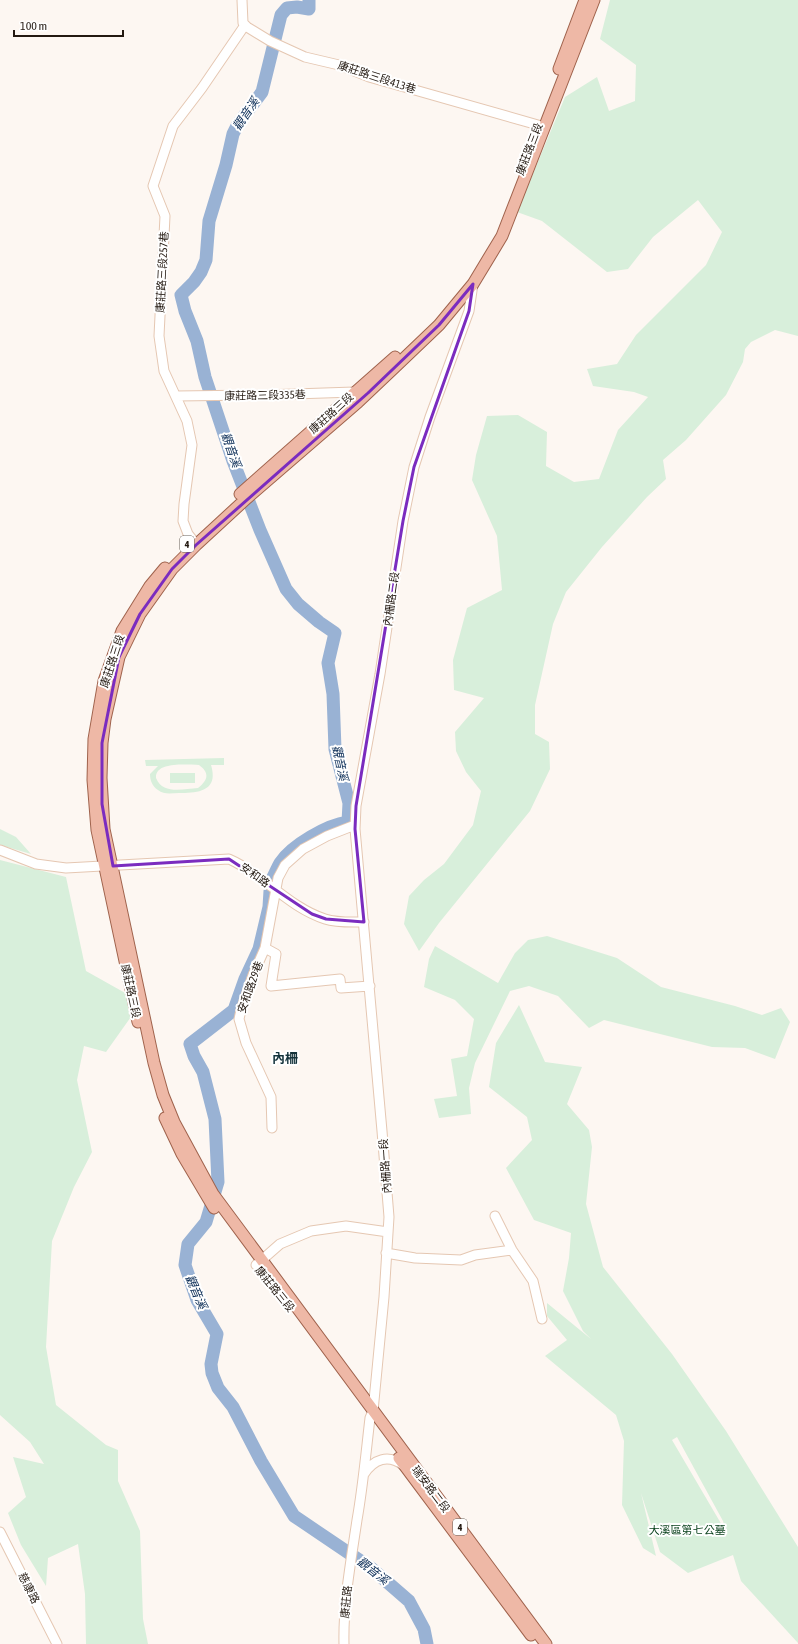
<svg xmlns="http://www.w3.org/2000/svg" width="798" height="1644" font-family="'Asap Condensed','Noto Sans TC',sans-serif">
<rect width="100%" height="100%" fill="#fdf7f2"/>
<path fill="#d8efdb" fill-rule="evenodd" d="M610 0H798V336L775 330 751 342 745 349 743 362 726 395 686 440 663 460 666 479 647 497 602 547 566 592 553 624 535 705V734L549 742 550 769 530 811 439 923 419 951 404 924 409 896 424 880 444 864 473 825 481 791 466 772 456 751 455 732 484 698 454 690 453 660 467 608 502 590 497 536 472 480 476 455 487 416 518 415 547 432 546 466 574 482 599 479 618 430 648 397 634 392 593 386 587 369 617 364 636 335 706 265 722 232 698 200 653 237 628 269 607 272 542 221 517 212 565 97 597 77 609 111 635 101 636 65 600 39Z
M224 758V765H211C219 791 198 793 179 793 172 793 164 795 158 790 152 786 150 780 150 774L158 766H146L145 760ZM199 765C210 773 208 780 198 788 183 789 163 795 156 778 155 761 188 765 199 765Z
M170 773H195V783H170Z
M0 829 16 837 31 854 0 845Z
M0 860 66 877 86 971 127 994 133 1014 106 1052 84 1046 77 1080 92 1152 74 1187 52 1241 46 1347 56 1405 106 1445 118 1450V1481L140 1531 143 1619 148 1644H86L85 1594 78 1544 48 1558 46 1586 21 1545 8 1513 26 1497 13 1457 44 1464 30 1442 0 1415Z
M547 936 617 958 661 987 735 1006 762 1015 781 1008 790 1022 775 1059 745 1048 712 1047 604 1020 589 1028 558 996 529 986 510 991 475 1063 469 1088 471 1114 439 1118 434 1099 457 1096 451 1059 467 1056 474 1019 455 1000 424 987 429 959 435 946 498 983 515 953 528 940Z
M519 1005 545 1062 582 1067 567 1104 589 1130 592 1147 586 1204 603 1267 672 1354 726 1431 798 1547V1643L741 1581 733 1555 688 1573 660 1552 641 1493 656 1556 643 1548 622 1505 624 1441 616 1415 545 1356 567 1340 547 1316V1303L591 1339 583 1331 563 1291 569 1258 571 1233 534 1220 506 1168 532 1140 527 1117 489 1087 496 1043ZM677 1437 723 1521 726 1532 672 1440Z"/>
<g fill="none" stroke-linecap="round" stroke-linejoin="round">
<path stroke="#99b2d4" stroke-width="13" d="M272 879C275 874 277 868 280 863 292 845 327 825 348 822L349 803 335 749 333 694 328 663 335 633 319 622 298 604 286 589 260 530 233 461 205 377 197 341 185 311 181 295 194 282 201 272 206 260 209 221 226 165 233 134 238 124 262 92 281 15 287 8 297 7 309 9V0
M270 891 269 907 259 949 245 979 234 1010 190 1044 194 1056 203 1072 215 1119 218 1182 206 1222 188 1244 185 1265 197 1300 217 1334 211 1364 212 1373 218 1388 233 1407 261 1461 294 1516 371 1568 409 1601 424 1629 427 1644"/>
<defs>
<path id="minor" d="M242 0 243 23 247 27 270 41 305 57 339 65 369 77 538 125
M176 396 264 395 354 392
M192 539 188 534 183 521 184 504 192 445 187 421 164 371 159 336 165 216 153 186 173 126 202 88 245 25
M0 850 36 864 66 868 229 859C263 874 288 907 325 919 337 923 352 922 364 922
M265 948 276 954 271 986 340 979 341 988 370 986
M272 1128 271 1097 246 1043 239 1019 241 1010 253 975 265 948 278 878 285 865 303 849 327 836 355 825
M495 1216 512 1250 533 1281 542 1319
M386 1253 415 1258 461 1260 475 1255 512 1250
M256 1265 280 1244 311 1231 346 1226 388 1232
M364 1474C374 1459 388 1454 403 1465
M0 1532 57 1644
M344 1644C343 1603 351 1561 357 1520 363 1486 366 1452 370 1418L373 1411 384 1297 389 1217 382 1131 355 829 356 806 380 674 403 521 414 467 430 417 469 311 473 284"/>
<path id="major" d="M559 69 585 0
M240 494 395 357
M138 1022 97 830 93 780 94 739 104 681 122 631 150 586 165 568
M165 1118 182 1154 214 1208
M399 1458 531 1635
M546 1644 213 1194 174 1122 163 1095 154 1063 104 829 101 778 102 743 105 719 119 657 140 614 172 569 196 545 247 498 358 402 395 367 439 325 473 284 502 236 594 0"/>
</defs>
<use href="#minor" stroke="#e5c7b2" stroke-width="11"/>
<use href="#major" stroke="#9f624c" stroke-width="13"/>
<use href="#minor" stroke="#fff" stroke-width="9"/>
<use href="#major" stroke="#eeb8a6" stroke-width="11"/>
</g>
<path fill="none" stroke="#7b2cbf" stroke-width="3" stroke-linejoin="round" d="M473 284 469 311 414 467 403 521 356 806 355 829 364 922 326 919 312 914 229 859 113 866 102 804V743L119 657 140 614 172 569 196 545 368 393 439 325Z"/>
<g text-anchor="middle" stroke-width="4" stroke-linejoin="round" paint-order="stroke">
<g fill="#fff" stroke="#655e58" stroke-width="1">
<rect x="180" y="536" width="14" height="16" rx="3"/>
<rect x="453" y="1519" width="14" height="16" rx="3"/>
</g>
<g font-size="10" font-weight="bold" fill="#231911">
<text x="187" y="548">4</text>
<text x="460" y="1531">4</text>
</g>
<g font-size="11" fill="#231911" stroke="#fff">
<text transform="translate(377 77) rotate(18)" y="4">康莊路三段413巷</text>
<text transform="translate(529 149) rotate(-69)" y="4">康莊路三段</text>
<text transform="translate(162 272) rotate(-87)" y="4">康莊路三段257巷</text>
<text transform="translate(265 395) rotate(-1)" y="4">康莊路三段335巷</text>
<text transform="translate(331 413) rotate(-42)" y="4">康莊路三段</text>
<text transform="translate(391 599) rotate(-82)" y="4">內柵路二段</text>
<text transform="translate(112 661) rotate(-72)" y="4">康莊路三段</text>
<text transform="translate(255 875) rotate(35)" y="4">安和路</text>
<text transform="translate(250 987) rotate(-70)" y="4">安和路29巷</text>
<text transform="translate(131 991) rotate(78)" y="4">康莊路三段</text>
<text transform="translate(385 1166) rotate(-94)" y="4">內柵路一段</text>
<text transform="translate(275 1289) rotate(51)" y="4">康莊路三段</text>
<text transform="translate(431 1489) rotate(53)" y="4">瑞安路二段</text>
<text transform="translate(29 1588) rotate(63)" y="4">慈康路</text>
<text transform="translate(346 1602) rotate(-85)" y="4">康莊路</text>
</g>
<g font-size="11" fill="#033c16" stroke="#fff">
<text x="687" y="1534">大溪區第七公墓</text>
</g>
<g font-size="12" font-style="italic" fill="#092b55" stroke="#fff">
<text transform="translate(246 114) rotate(-56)" y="4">觀音溪</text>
<text transform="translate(231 450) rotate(71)" y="4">觀音溪</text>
<text transform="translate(340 763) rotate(78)" y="4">觀音溪</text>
<text transform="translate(196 1292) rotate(67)" y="4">觀音溪</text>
<text transform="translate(373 1571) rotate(38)" y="4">觀音溪</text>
</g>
<g font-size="13" font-weight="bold" fill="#14333c" stroke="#fff">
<text x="285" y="1063">內柵</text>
</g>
</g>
<path d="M14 30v6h109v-6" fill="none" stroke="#231911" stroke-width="2"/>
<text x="20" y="30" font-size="12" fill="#231911" stroke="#ffffff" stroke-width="3" paint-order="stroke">100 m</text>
</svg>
